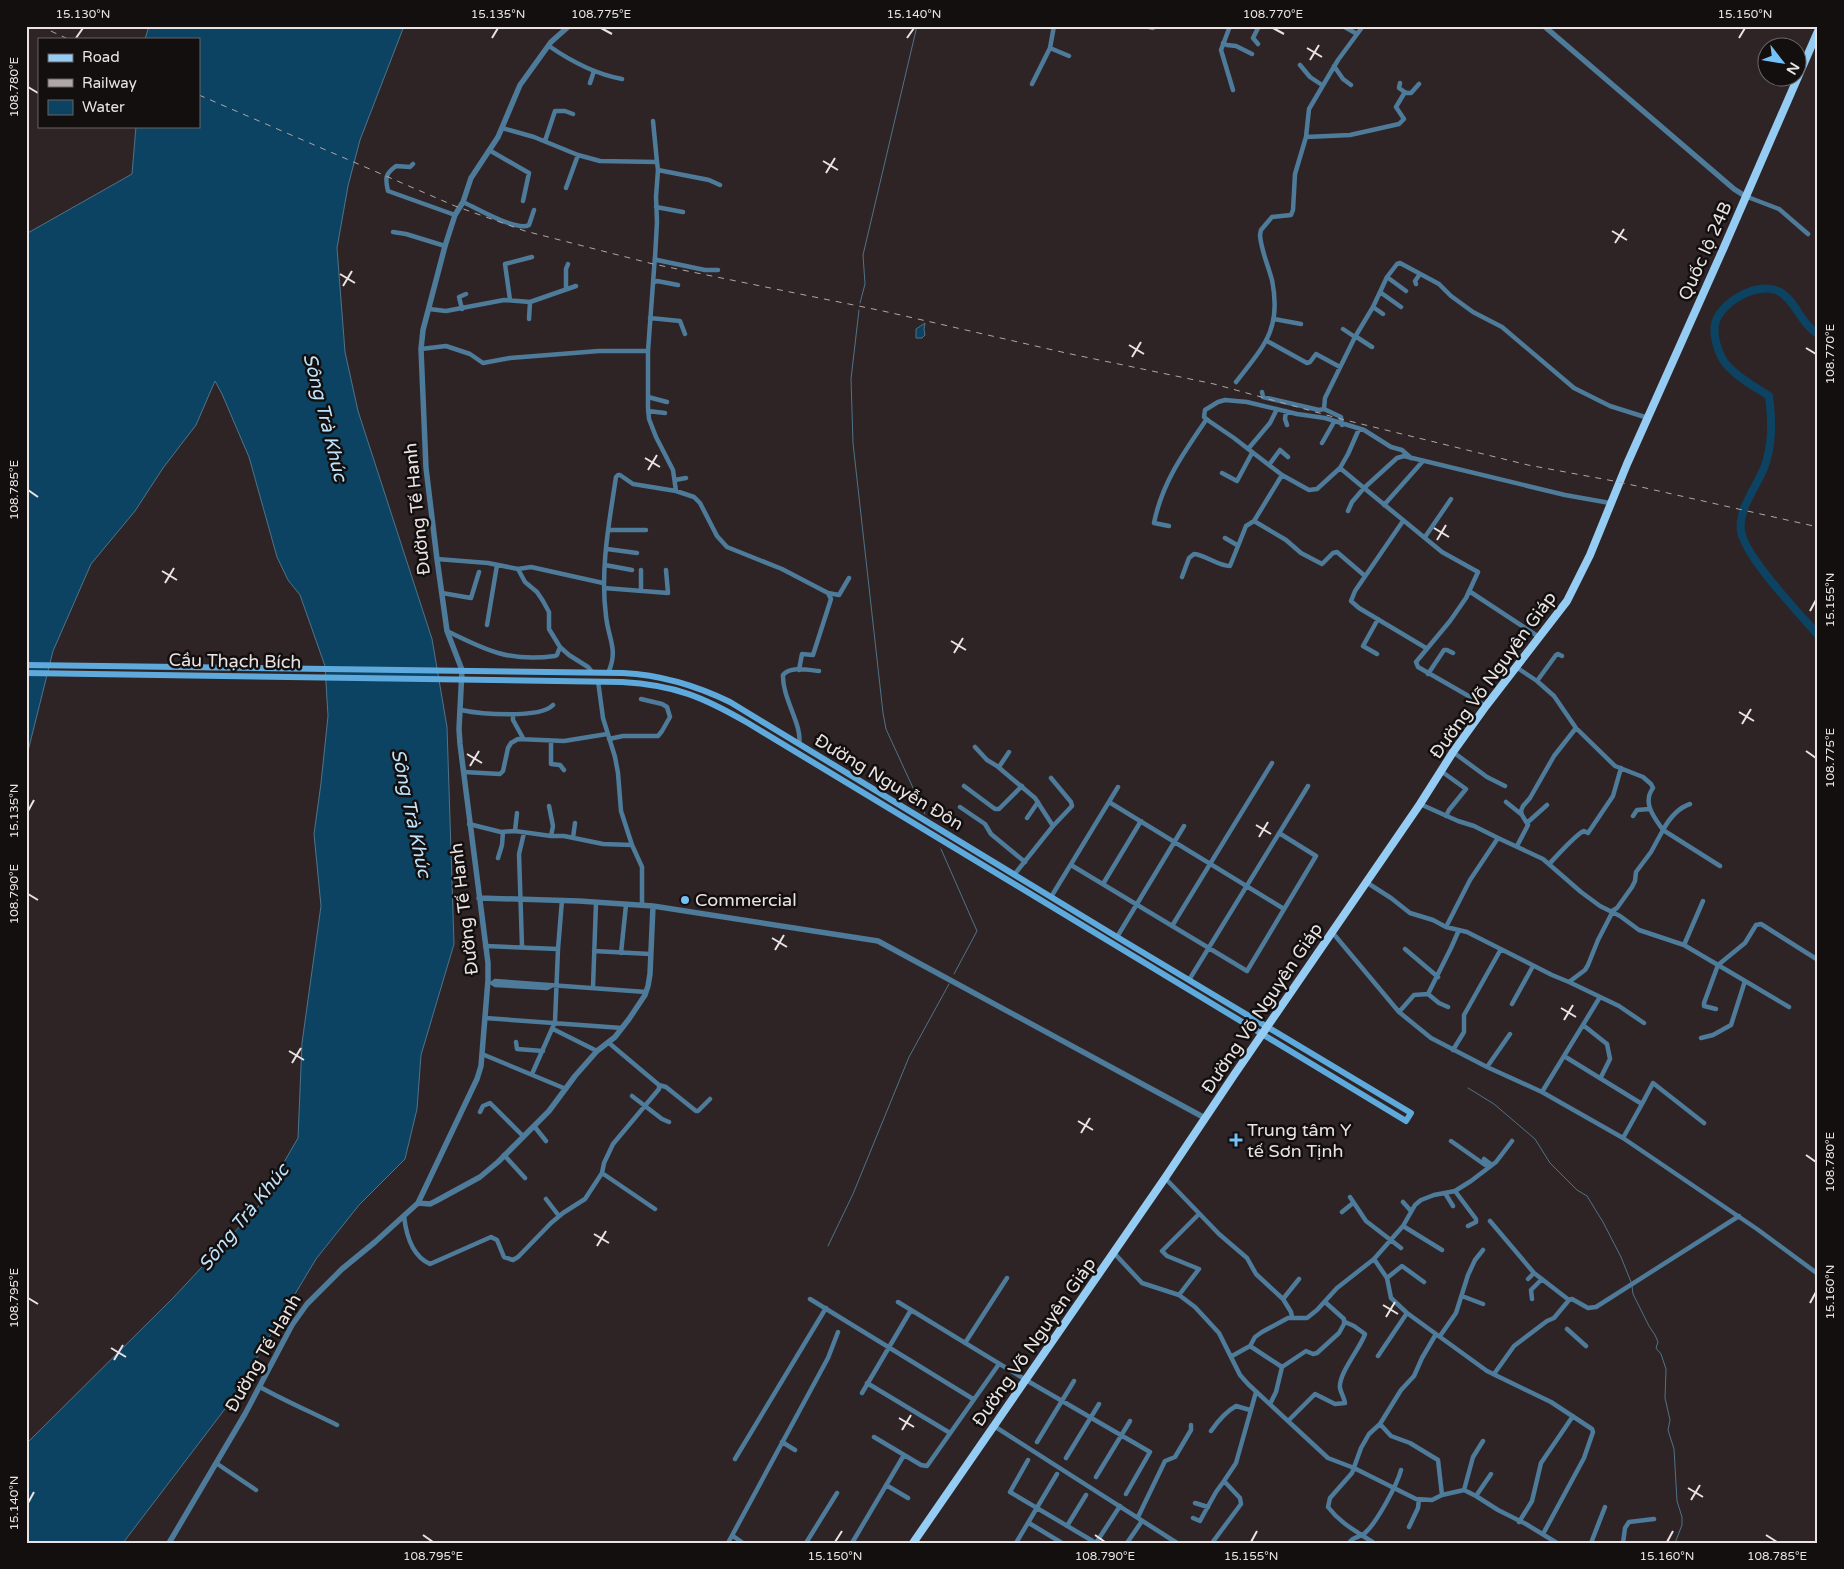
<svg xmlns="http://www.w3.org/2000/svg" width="1844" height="1569" font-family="'Varela Round',sans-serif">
<rect width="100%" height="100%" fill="#2e2425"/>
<path fill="#0d4362" stroke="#4f7389" d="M149 26H404L360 140 348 186 337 248 345 352 358 411 432 639 447 727 454 944 421 1055 417 1109 405 1159 359 1205 316 1259 231 1401 123 1543H26V1444L173 1298 258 1207 298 1138 302 1043 321 906 314 834 321 783 328 716 325 666 300 595 288 580 277 557 249 457 222 394 215 381 196 425 163 468 135 511 91 564 53 651 26 759V234L132 174 136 126H199V39H145Z
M925 323 924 329 925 335 922 338H916V329Z"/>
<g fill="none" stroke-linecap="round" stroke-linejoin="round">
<path stroke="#4f7389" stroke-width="1" d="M860 303 865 284 863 255 917 26
M859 310 851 379 853 443 883 713 886 729 925 814
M941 849 977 931 954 974
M1468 1088 1494 1104 1535 1139 1550 1163 1577 1190 1587 1196 1603 1222 1621 1257 1631 1282
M828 1246 853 1194 909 1057 949 984
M1632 1286 1633 1294 1649 1326 1655 1335 1658 1342 1656 1348 1661 1354 1666 1369 1665 1398 1670 1420 1668 1430 1674 1449 1677 1501 1682 1517V1525L1675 1543"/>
<path stroke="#0d4362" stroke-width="8" d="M1818 334C1800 323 1796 301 1780 292 1759 280 1720 302 1715 324 1713 335 1717 349 1722 358 1730 373 1755 387 1769 396 1772 421 1773 444 1764 468 1756 488 1738 509 1741 531 1745 557 1799 613 1818 635"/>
<path stroke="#4e7b9a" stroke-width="4.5" d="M1145 26 1153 28
M1230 26 1221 50 1233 90
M1343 26 1357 34
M1223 43 1227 45 1236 46 1252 54
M1258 44 1253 38 1259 26
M549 46C572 62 595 74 622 79
M1050 48 1069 56
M1300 65 1310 77 1322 85
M1334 66 1343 79 1351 85
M590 83 594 71
M1400 83 1399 88 1406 93H1411L1419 84
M1032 84 1050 48 1054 26
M653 121 657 162
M502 128 534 137 578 155 600 161 657 162 658 170 656 197 657 222 655 258 657 260 705 270H718
M1306 137 1350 135 1399 124 1404 119 1396 107 1405 92
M545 141 555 111H565L573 114
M489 150 529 173 523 201
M413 164 410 167 396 166C385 174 385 178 388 191L455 215
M658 170 709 180 720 185
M566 188 578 155
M1745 196 1779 209 1808 234
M463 202C476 208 517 232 529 225L534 210
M656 207 683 212
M393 232 406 234 445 246
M1387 277 1406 291
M653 283 655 256
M1416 284 1415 281 1420 274
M566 289V269L568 264
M1380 292 1401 307
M510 300 505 264 532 257
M1373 307 1383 314
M429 309 446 311 504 300 530 302 576 286
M462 309 459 297 466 294
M650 318 680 321 685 334
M529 319 530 302
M1274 319 1301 324
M1343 329 1355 337
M1355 336 1372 347
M1267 341 1307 363 1310 362 1316 354 1340 367
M421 349 446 346 470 354 483 363 510 358 599 351H648
M1236 382C1264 346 1282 329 1272 280 1268 265 1261 250 1260 235L1261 230 1272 217 1291 215 1293 210 1295 174 1306 137 1309 109 1338 60 1363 26
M1262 392 1263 397 1319 410 1324 409
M648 397 667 402
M648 411 665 413
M1286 411 1285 419 1287 425
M1342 425 1341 417 1324 409 1325 398 1355 337 1373 307 1387 277 1397 264 1400 263 1439 284 1451 296 1473 312 1502 327 1574 388 1610 406 1648 418
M1322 443 1334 422
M1248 449 1270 423 1277 409
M1411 458 1402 450 1391 447 1364 430 1325 418 1297 414 1247 402 1225 400 1218 402 1205 410 1204 417 1209 421 1234 438 1282 475 1309 490 1317 489 1340 468 1364 488 1397 458 1404 456 1565 495 1610 503
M1269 465 1280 450 1288 457
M1340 468 1348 454 1359 429
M1222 473 1237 481 1252 453
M675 480 686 478
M676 491 673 470 656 437 649 419 648 407V351L653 283 657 281 678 285
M1384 505 1423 461
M1348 511 1352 502 1364 488 1442 552 1478 572 1466 598 1450 621 1416 662 1418 667 1486 706
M1254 521 1286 540 1301 553 1322 564 1333 553 1337 552 1365 576
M1403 521 1355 591 1351 601 1359 608 1426 648
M1169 526 1154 523C1162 483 1184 452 1206 420
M608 530H646
M1425 537 1451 499
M1225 538 1237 545
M607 549 637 553
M437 559 488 563 518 569 531 567 603 583
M605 565 632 570
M518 569 525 582 537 592 543 601 549 612V629L560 647 569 655 588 667 592 672
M1182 577 1189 558 1194 554C1206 555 1218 566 1230 566L1246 526 1254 521 1282 475
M604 588 668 593 666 570
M641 591V570
M1469 591 1539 637
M442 593 471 598 479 572
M487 625 497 565
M447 631C487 651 510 662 555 656L557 655 560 647
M1377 654 1363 646 1378 619
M1516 667 1537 681 1554 696 1576 728 1615 766 1643 777 1651 784 1653 788C1642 803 1654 817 1663 830L1651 852 1636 872 1635 881 1632 887 1617 908 1612 911
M799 670 802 654 813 655 831 599 828 593
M608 673C619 650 608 638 606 616 600 570 609 523 616 477L618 475H620L633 484 676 491 694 497 700 503 717 536 727 547 782 569 828 593 839 595 849 578
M1428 674 1444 650H1447L1453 653
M598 681 603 718 615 757 618 773 621 811 632 845 642 867V905
M1537 681 1556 655 1558 654 1562 656
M461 710C480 714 540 719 553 705
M513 715V720L523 738
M609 739 623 736H658L662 731 670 717 667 707 662 704 641 699
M551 741V764L560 765 564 770
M799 744C803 726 782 698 783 675 790 666 808 670 819 671
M975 747 987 760 997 766 1035 798 1053 826
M1453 752 1487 777 1505 786
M999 767 1009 752
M1441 771 1466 789 1449 810 1446 816
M464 772 500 774 503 771 508 748 511 743 518 739 564 741 607 734
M964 786 995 809H999L1022 786
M1109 802 1284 909
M1506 802 1521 814
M1420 804 1458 821 1474 826 1498 838
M1690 804C1678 808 1669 819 1663 830L1720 866
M549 806 553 826 551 836
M960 807 985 824 991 834 1025 862
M1633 816 1637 810 1649 809
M1027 818 1038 802
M1528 822 1547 805
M469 824 501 832 515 831 551 836H564L603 844 632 845
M515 831 517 813
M573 838 575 823
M1517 846 1528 825 1522 815 1521 811 1523 806 1530 798 1554 756 1576 728
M498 858 502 845 503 832
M1549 864C1556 857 1577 833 1584 831L1588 833 1613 796 1621 768
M1071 865 1247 971 1316 856 1279 833
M1014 875 1053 826 1072 806 1071 802 1051 778
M1366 882 1391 898 1410 913 1433 920 1446 927 1467 932 1552 975 1569 982 1585 970 1588 965 1598 940 1613 911
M1103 884 1141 821
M1051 897 1118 787
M1172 926 1272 763
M1446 927 1470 880 1498 838 1543 859 1581 892 1600 906 1620 916 1639 930 1684 945 1718 965 1745 943 1756 925 1761 924 1818 960
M1332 932 1399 1012 1431 1038 1487 1067 1542 1092 1623 1138 1757 1229 1818 1274
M1117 937 1184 826
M1684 945 1703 901
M485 946 558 949
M522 946 519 854 524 833
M1405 949 1438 977
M594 951 650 954
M621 953 626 905
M1818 971V976
M1189 980 1308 786
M1569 982 1619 1006 1644 1023
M492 983 495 985 547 988 551 986
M493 983 495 981 646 992
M593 987 596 903
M1428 994 1439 1003 1448 1007
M1512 1004 1533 966
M1716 1009 1704 1006V1003L1718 965 1789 1007
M1399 1012 1414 995 1428 994 1451 948 1459 930
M485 1018 622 1028
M1583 1025 1607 1044 1610 1059 1601 1077
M553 1029 597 1051
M1701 1038 1713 1035 1731 1025 1745 981
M516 1042 517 1049 543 1051
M1453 1050 1464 1032V1015L1501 949
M482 1054 566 1089
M1564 1056 1642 1104 1623 1138
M1487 1067 1510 1034
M532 1074 555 1022 558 949 562 900
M659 1085 666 1087 696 1111H698L710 1099
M1542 1092 1600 997
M632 1096 662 1119 669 1122
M1642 1104 1653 1083 1704 1123
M480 1112 483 1106 490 1103 523 1136
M534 1126 546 1141
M1451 1141 1488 1167
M504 1155 525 1178
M1484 1159 1492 1165
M602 1173 655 1209
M1165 1178 1219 1234 1247 1258 1256 1274 1283 1299 1291 1312 1292 1317
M1455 1191 1476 1219V1222L1468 1226
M1445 1193 1453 1206
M1350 1197 1366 1221 1401 1248
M546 1199 559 1216
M1403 1202 1411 1211
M1342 1212 1353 1203
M404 1216C406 1234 412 1256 430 1264L491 1237 497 1240 504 1257 513 1260 518 1257 551 1223 563 1213 585 1199 602 1173 604 1163 613 1144 659 1089V1085L609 1043
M1490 1221 1534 1273 1569 1300
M1403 1226 1442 1250
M1114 1253 1142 1283 1179 1295 1195 1307 1219 1333 1240 1375 1248 1384 1328 1458 1354 1468 1416 1499 1432 1500 1442 1495 1464 1490 1476 1496 1498 1510 1526 1524 1557 1543
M1374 1259 1387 1278 1391 1298 1407 1313 1487 1371 1551 1402 1592 1429 1593 1432 1584 1458 1543 1534
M1387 1278 1402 1266 1424 1282
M1528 1279 1534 1273
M1179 1295 1199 1269 1167 1256 1162 1251 1199 1214
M1462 1296 1483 1304
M810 1299 973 1399
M1283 1299 1299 1279
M1532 1299 1531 1290 1542 1279
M898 1302 1026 1380 1150 1452 1126 1494
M1567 1329 1586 1346
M1440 1336 1456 1313 1468 1275 1475 1260 1483 1250
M965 1343 1007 1278
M1250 1346 1282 1367
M1232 1356 1250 1346 1255 1337 1262 1332 1288 1318H1307L1317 1310 1337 1288 1374 1259 1403 1226 1415 1205 1421 1200 1434 1195 1455 1191 1471 1181 1496 1162 1512 1141
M1378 1356 1407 1313
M1494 1374 1514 1346 1547 1321 1554 1318 1569 1300 1572 1299 1588 1308 1596 1307 1739 1216
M867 1383 950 1433
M260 1387C285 1401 311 1412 337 1425
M862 1393 911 1310
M1270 1404 1276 1392 1282 1367 1306 1351 1313 1354 1317 1353 1339 1333 1344 1324V1319L1325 1302
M1288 1421 1315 1394 1335 1404 1345 1403C1344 1397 1341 1393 1340 1388 1338 1374 1361 1347 1365 1334L1354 1326 1345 1322
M1380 1424 1391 1436 1410 1443 1438 1460 1442 1495
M994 1426 1177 1543
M1211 1431C1218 1421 1225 1412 1236 1406L1250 1410
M874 1437 921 1465 927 1466 999 1364
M782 1442 795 1450
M1037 1442 1074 1381
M1066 1458 1099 1404
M735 1459 826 1308
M1028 1460 1010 1492 1096 1543 1120 1506
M216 1463 256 1490
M1096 1477 1130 1421
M886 1485 908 1498
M1464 1490 1473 1457 1483 1441
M1476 1496 1491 1474
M1195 1503 1208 1507
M1138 1517 1165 1461 1175 1457 1191 1430V1425
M1193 1518 1200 1521 1201 1519 1216 1492 1224 1481
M1519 1522 1532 1501 1541 1463 1573 1416
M1029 1523 1062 1543
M1067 1526 1086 1495
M1409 1527 1418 1508 1419 1499
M733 1536 743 1543
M728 1543 828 1358 838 1332
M806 1543 837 1493
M852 1543 904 1455
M1016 1543 1057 1474
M1127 1543 1142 1521
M1212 1543 1241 1504 1240 1498 1224 1481 1236 1463 1256 1392
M1349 1543C1353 1536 1360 1538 1365 1533 1377 1522 1397 1485 1401 1470
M1374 1543C1356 1531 1341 1524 1328 1507L1330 1498 1352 1473 1361 1448 1369 1434 1380 1424 1401 1390 1414 1376 1422 1358 1436 1334
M1591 1543 1605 1507
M1623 1543 1625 1528 1629 1522 1654 1519"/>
<path stroke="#4e7b9a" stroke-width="5.5" d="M1544 26 1734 189 1745 196
M479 898 579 901 653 906 878 941 1205 1118
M418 1203 430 1204 436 1201 480 1177 498 1162 549 1111 575 1076 597 1051 615 1037 629 1019 645 995 648 986 650 974 653 906
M169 1543 245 1414 292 1325 307 1304 342 1269 375 1242 418 1203 477 1079 481 1066 488 980V963L460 744 459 729 462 670 447 631 437 559 426 468 421 349 423 330 445 246 455 215 463 202 471 178 498 137 520 85 551 42 569 26"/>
<path stroke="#5faadd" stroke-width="6" d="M26 665 623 673C662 675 695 685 730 702L1117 937 1411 1113 1406 1121 748 723C703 697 675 685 622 682L26 673"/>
<path stroke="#95ccf3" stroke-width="8" d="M913 1543 1165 1178 1234 1075 1420 804 1453 752 1486 706 1567 601 1590 555 1627 464 1724 247 1818 31"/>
<path stroke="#aea6a7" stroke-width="1" stroke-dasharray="6 6" stroke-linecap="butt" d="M40 26 68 39
M199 95 455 206 525 231 653 264 883 311 1066 353 1214 384 1341 419 1528 465 1619 482 1818 527"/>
</g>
<path fill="none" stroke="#eae3e4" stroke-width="2" d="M601 28 612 34M1273 28 1284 34M76 38 83 28M492 38 498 28M907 38 914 28M1739 38 1745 28M1307 48 1322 57M1310 60 1319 45M28 87 38 93M823 161 838 170M826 173 835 158M1612 231 1627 240M1615 243 1624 229M340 274 355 283M343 286 352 271M1129 345 1144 354M1806 348 1816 354M1132 357 1141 342M645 458 660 467M648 470 657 455M28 490 38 497M1434 528 1449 537M1437 540 1446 525M162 571 177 580M165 583 174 568M1810 611 1816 600M951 641 966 650M954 653 963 638M1739 712 1754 721M1742 724 1751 709M1806 751 1816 758M467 754 482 763M470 766 479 751M28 811 34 800M1256 825 1271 834M1259 837 1268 822M28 894 38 900M772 938 787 947M775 950 784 935M1561 1008 1576 1017M1564 1020 1573 1005M289 1051 304 1060M292 1063 301 1048M1078 1121 1093 1130M1081 1133 1090 1118M1806 1155 1816 1162M594 1234 609 1243M597 1246 606 1231M28 1298 38 1304M1810 1303 1816 1292M1383 1305 1398 1314M1386 1317 1395 1302M111 1348 126 1357M114 1360 123 1345M899 1418 914 1427M902 1430 911 1415M1688 1488 1703 1497M1691 1500 1700 1485M28 1503 34 1492M423 1535 433 1542M1095 1535 1105 1542M1766 1535 1777 1542M835 1542 842 1531M1251 1542 1257 1531M1667 1542 1673 1531"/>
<g fill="#73c1f6" stroke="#130f0f" stroke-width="2">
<circle cx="685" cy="900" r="5"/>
<path d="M1233.5 1132.5h5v5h5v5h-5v5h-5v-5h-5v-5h5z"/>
</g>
<g text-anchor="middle" stroke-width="5" stroke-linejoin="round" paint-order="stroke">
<g font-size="18" fill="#eae3e4" stroke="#130f0f">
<text transform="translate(1705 251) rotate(-66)" y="6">Quốc lộ 24B</text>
<text transform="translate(417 509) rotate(-96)" y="6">Đường Tế Hanh</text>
<text transform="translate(235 661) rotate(1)" y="6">Cầu Thạch Bích</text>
<text transform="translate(1493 675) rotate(-54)" y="6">Đường Võ Nguyên Giáp</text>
<text transform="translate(889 782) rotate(31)" y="6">Đường Nguyễn Đôn</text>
<text transform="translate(464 909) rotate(-97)" y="6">Đường Tế Hanh</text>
<text transform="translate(1262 1008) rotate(-56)" y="6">Đường Võ Nguyên Giáp</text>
<text transform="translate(1034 1342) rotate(-55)" y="6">Đường Võ Nguyên Giáp</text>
<text transform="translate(263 1353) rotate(-60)" y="6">Đường Tế Hanh</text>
</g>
<g font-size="18" fill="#eae3e4" stroke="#130f0f" text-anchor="start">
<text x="695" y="906">Commercial</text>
<text x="1247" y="1136">Trung tâm Y<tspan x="1247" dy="21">tế Sơn Tịnh</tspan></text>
</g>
<g font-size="19" font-style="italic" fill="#c0e3fc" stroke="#130f0f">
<text transform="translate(326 417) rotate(76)" y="7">Sông Trà Khúc</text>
<text transform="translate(412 813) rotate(78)" y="7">Sông Trà Khúc</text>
<text transform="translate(243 1217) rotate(-51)" y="7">Sông Trà Khúc</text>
</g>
</g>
<rect width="1844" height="1569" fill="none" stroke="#130f0f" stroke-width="55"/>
<rect x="38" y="38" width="162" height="90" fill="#130f0f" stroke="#696464"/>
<rect x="48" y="54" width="25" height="8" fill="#95ccf3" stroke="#696464"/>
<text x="82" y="62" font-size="15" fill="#eae3e4">Road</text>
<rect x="48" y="79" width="25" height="8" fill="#aea6a7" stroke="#696464"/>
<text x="82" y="88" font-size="15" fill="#eae3e4">Railway</text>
<rect x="48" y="100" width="25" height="15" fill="#0d4362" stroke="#696464"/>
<text x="82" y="112" font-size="15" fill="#eae3e4">Water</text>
<g transform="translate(1782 62) rotate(121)"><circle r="24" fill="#130f0f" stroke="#696464"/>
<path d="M0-4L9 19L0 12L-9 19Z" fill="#73c1f6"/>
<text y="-8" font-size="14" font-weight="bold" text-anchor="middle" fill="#eae3e4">N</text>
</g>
<rect x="28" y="28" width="1788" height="1514" fill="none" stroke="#eae3e4" stroke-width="2"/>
<g font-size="12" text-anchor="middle" fill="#eae3e4">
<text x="83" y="18">15.130°N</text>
<text x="498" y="18">15.135°N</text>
<text x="601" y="18">108.775°E</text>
<text x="914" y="18">15.140°N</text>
<text x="1273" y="18">108.770°E</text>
<text x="1745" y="18">15.150°N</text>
<text transform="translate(14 87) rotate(-90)" y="4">108.780°E</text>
<text transform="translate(1830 354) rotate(-90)" y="4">108.770°E</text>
<text transform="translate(14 490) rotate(-90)" y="4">108.785°E</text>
<text transform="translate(1830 600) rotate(-90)" y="4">15.155°N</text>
<text transform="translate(1830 758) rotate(-90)" y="4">108.775°E</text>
<text transform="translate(14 811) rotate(-90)" y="4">15.135°N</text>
<text transform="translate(14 894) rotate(-90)" y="4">108.790°E</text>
<text transform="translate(1830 1162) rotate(-90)" y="4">108.780°E</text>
<text transform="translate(1830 1292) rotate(-90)" y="4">15.160°N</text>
<text transform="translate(14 1298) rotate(-90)" y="4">108.795°E</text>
<text transform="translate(14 1503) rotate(-90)" y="4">15.140°N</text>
<text x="433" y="1560">108.795°E</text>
<text x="835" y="1560">15.150°N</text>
<text x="1105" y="1560">108.790°E</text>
<text x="1251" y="1560">15.155°N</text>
<text x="1667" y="1560">15.160°N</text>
<text x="1777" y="1560">108.785°E</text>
</g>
</svg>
